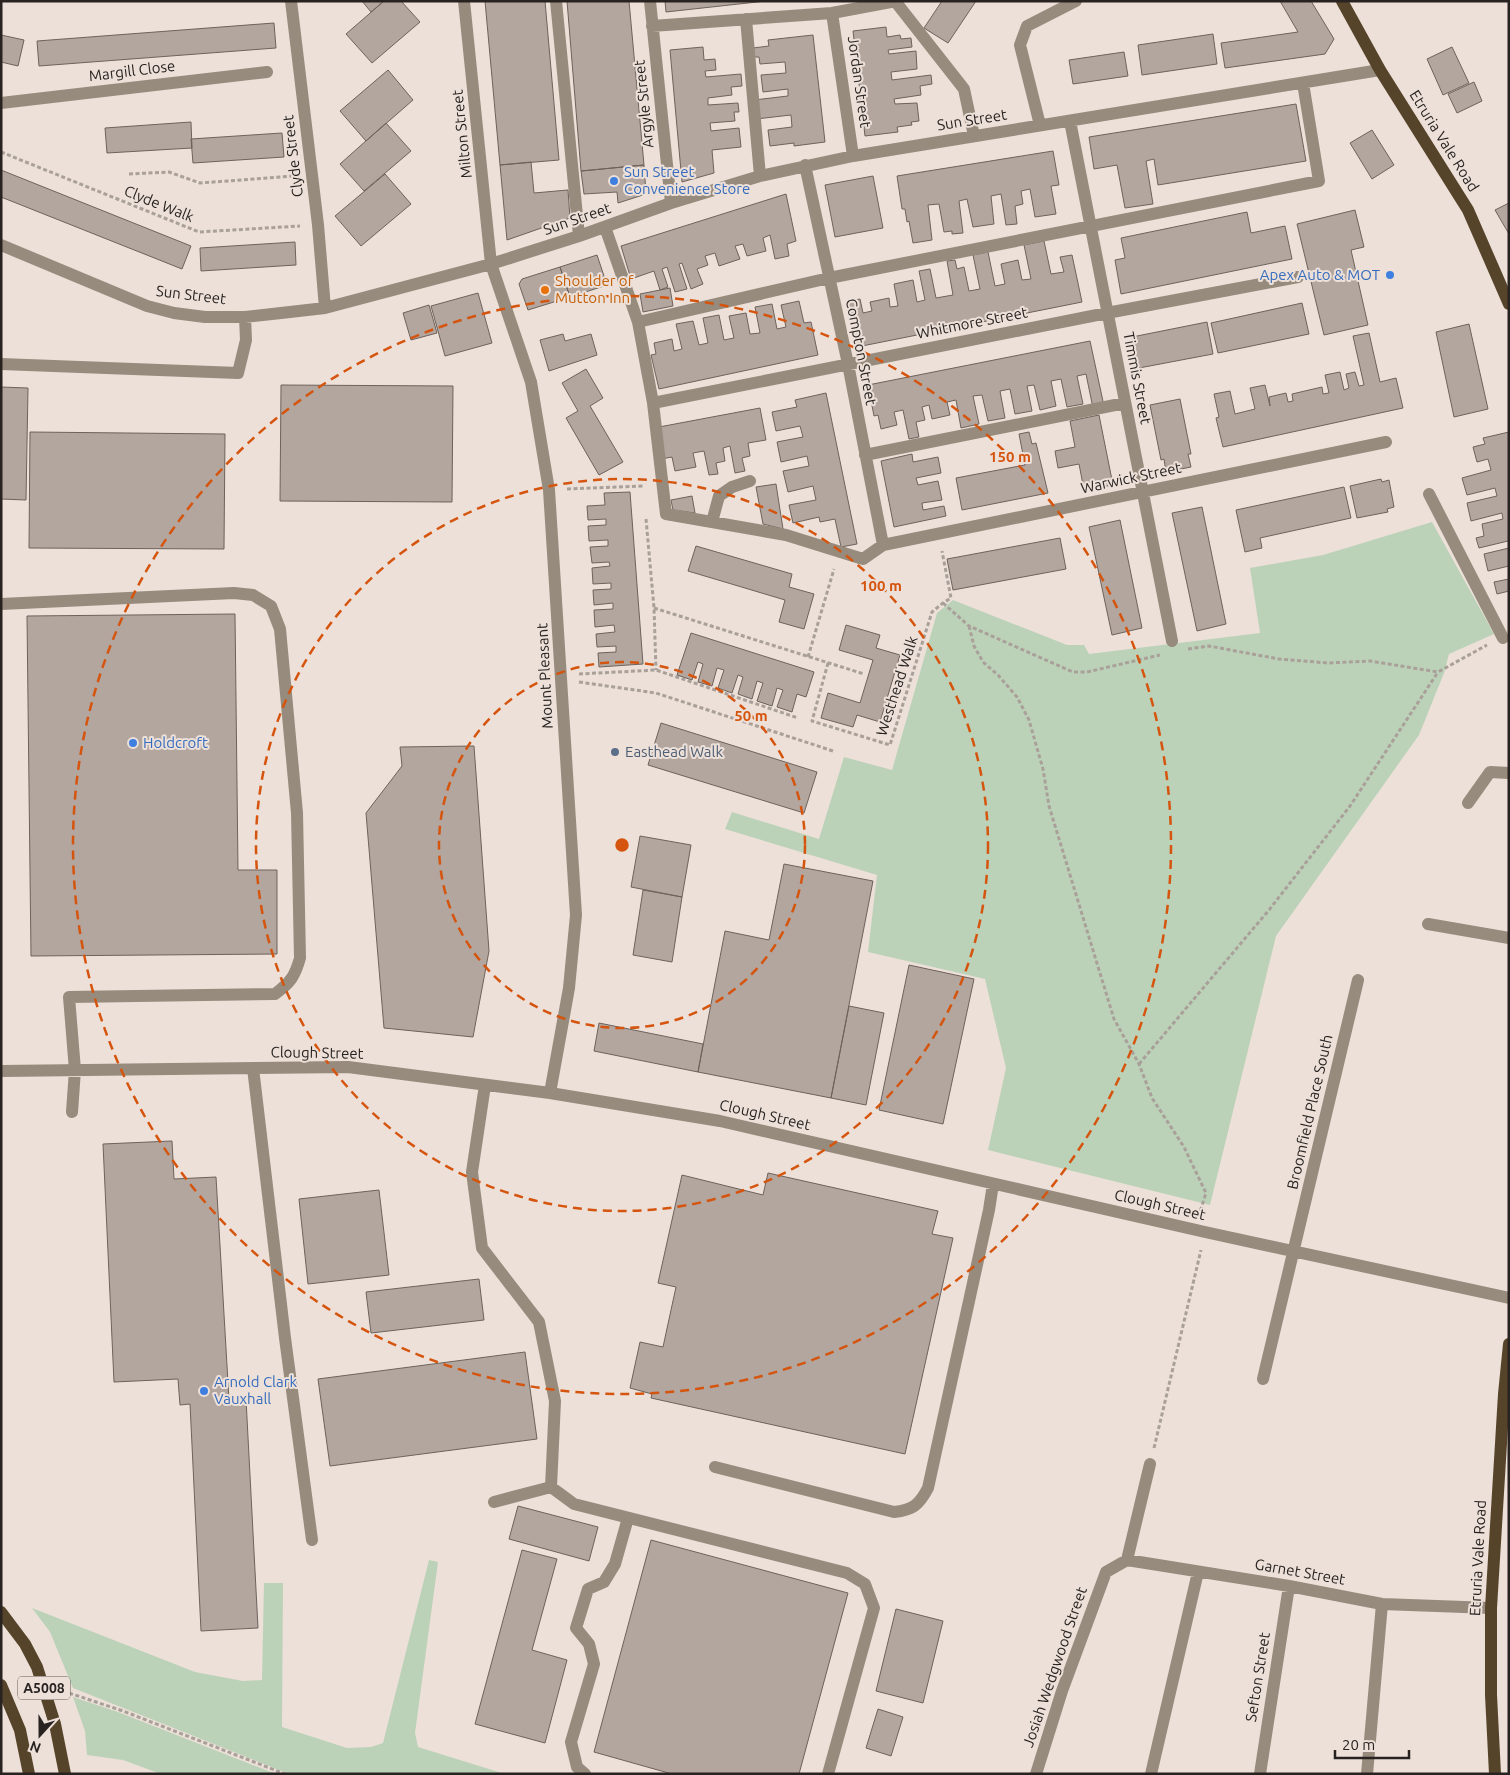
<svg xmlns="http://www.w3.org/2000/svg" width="1510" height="1775" font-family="Ubuntu,sans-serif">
<rect width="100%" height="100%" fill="#ece0d8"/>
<path fill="#bcd2b8" d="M1432 522 1494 634 1449 654 1444 673 1419 735 1276 936 1210 1205 988 1150 1006 1068 985 979 868 952 877 875 725 829 732 812 819 839 844 757 892 770 937 613 953 600 1067 645H1084L1089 654 1260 633 1250 568 1323 555Z
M429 1560 438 1562 415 1733 418 1747 505 1774H289L73 1688 50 1632 32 1608 195 1672 243 1681 262 1680 264 1583H283L282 1727 347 1748 371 1747 383 1743Z
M73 1697 118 1712 276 1774H161L123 1760 87 1755 85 1731Z"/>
<path fill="#b2a69f" stroke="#6e635c" d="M362 1H384L371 12Z
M384 1H401L420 22 372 63 346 34Z
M485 1H545L559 160 500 165Z
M567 1H629L644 165 581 171Z
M665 1H766L666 12Z
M942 1H976L948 43 924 28Z
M1280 1H1311L1334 39 1325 54 1225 68 1221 43 1298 32Z
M274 23 276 48 39 66 37 41Z
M886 27 887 37 900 35 901 39 911 38 912 47 888 50 889 54 916 51 917 69 891 72 892 80 931 75 932 84 920 86 921 95 894 99 895 104 917 103 919 121 911 122 912 125 897 127 898 132 865 136 853 31Z
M1213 34 1217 64 1142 75 1138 45Z
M1 35 24 40 18 66 1 62Z
M813 35 825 142 794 146V143L770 146 768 130 792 127 791 115 756 119 754 100 788 96V89L763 92 761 75 786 73 785 62 760 64 759 57H754L753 48 769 46 768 40Z
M703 47 704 60 715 59 716 70 705 71 706 77 741 74 742 86 731 87 732 95 708 98V105L738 103 739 112H734L735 121 710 123 711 131 739 128 741 147 712 150 714 173 682 182 670 50Z
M1452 47 1469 83 1443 95 1427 59Z
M1124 52 1128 76 1073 84 1069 60Z
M388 70 413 100 366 141 340 111Z
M1474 82 1482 101 1457 113 1448 94Z
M1296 104 1306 161 1158 185 1154 159 1146 161 1153 204 1125 208 1117 165 1094 169 1089 137Z
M191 122 192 148 107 153 105 128Z
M386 123 411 151 364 191 340 164Z
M1372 130 1394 165 1372 179 1350 143Z
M282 133 284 157 193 163 191 139Z
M1053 151 1059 185 1051 186 1056 214 1035 217 1030 189 1021 191 1023 204 1015 206 1017 224 1006 225 1001 194 991 196 994 224 973 227 967 199 959 201 963 233 952 234V231L944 232 939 204 928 205 932 240 913 243 909 221 907 222 905 209H902L897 176Z
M531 162 534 193 568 190 570 218 507 240 500 165Z
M644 165 646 194 618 203 617 192 584 194 581 171Z
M1 170 191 246 182 269 1 197Z
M385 174 411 204 361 246 335 216Z
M873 176 883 228 835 237 825 185Z
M786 194 796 241 787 244 789 256 775 259 770 235 763 238 766 251 747 256 743 244 735 246 740 259 719 266 715 253 705 256 708 265 697 269 703 284 691 289 682 263 679 264 687 289 675 292 667 267 662 269 668 287 660 290 654 271 631 279 621 246Z
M1509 203V234L1495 210Z
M1355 210 1364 247 1351 250 1368 325 1324 335 1297 224Z
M1247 212 1251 233 1285 226 1292 259 1121 294 1115 260 1125 258 1121 238Z
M1044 241 1051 274 1064 272 1060 257 1072 255 1082 302 857 347 848 301 860 299 863 313 872 311 870 302 889 298 890 307 898 306 894 284 913 280 917 302 925 300 919 271 930 269 936 298 953 295 947 261 955 260 957 269 964 267 969 291 980 289 973 255 988 252 995 286 1005 284 1001 264 1018 260 1022 280 1031 279 1024 245Z
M295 242 296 265 201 271 200 248Z
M597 255 607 285 570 297 560 267Z
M560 267 570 297 528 310 519 284 522 279Z
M670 288 673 306 643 312 640 294Z
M478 293 492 343 445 356 431 306Z
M799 301 804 323 811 322 818 355 659 389 651 355 656 354 654 343 672 339 674 351 682 349 676 324 693 321 699 345 708 343 703 318 719 315 724 340 734 338 729 316 746 313 750 334 760 333 755 307 772 304 777 329 786 327 781 305Z
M1302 303 1309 334 1218 353 1211 323Z
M429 305 437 333 411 340 403 313Z
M1207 322 1213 354 1139 368 1132 337Z
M1469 324 1488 409 1454 417 1436 332Z
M1369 333 1380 382 1396 378 1403 408 1223 447 1216 418 1219 417 1214 394 1230 391 1235 414 1255 409 1250 388 1265 385 1270 406 1269 397 1286 393 1288 402 1293 401 1292 394 1322 387 1323 394 1329 393 1325 375 1340 372 1344 390 1349 388 1346 374 1355 372 1359 386 1364 385 1353 336Z
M563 334 565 341 591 334 597 355 549 371 540 340Z
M1090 341 1104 406 1093 408 1086 374 1077 376 1083 404 1067 407 1061 379 1051 381 1056 406 1040 410 1034 385 1027 386 1032 411 1015 414 1010 389 1000 391 1005 418 988 421 982 395 973 396 979 424 961 428 956 400 947 402 950 415 932 419 929 405 922 407 925 420 916 422 919 437 909 439 903 410 894 412 897 425 881 429 878 415 874 416 868 385Z
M586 369 603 398 590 406 623 462 599 475 566 418 578 411 562 383Z
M281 385 453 386 452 502 280 501Z
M1 387 28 388 26 500 1 499Z
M826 393 857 544 841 547 835 519 820 522 819 517 793 523 789 505 816 500 813 486 788 492 783 471 809 466 807 456 781 462 777 442 803 437 800 426 776 431 772 412 797 407 795 400Z
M1180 399 1191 454H1188L1191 467 1166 472 1164 459 1161 460 1150 405Z
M760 408 766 440 748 443 750 456 742 458 745 471 735 473 730 446 723 448 725 461 716 463 718 474 709 475 704 451 693 453 696 467 675 471 672 457 661 459 659 427Z
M1099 415 1113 485 1084 490 1079 464 1058 468 1055 451 1075 447 1070 421Z
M30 432 225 434 224 549 29 548Z
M1029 432 1032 444 1036 443 1048 493 962 510 956 478 1025 465 1019 434Z
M1509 432V542L1508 541 1479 548 1476 538 1484 536 1482 524 1503 519 1502 513 1471 521 1467 503 1497 496 1495 488 1467 495 1462 478 1491 470 1488 459 1477 462 1473 447 1485 444 1483 438Z
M912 454 913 462 938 457 941 473 916 478 918 485 938 481 942 500 922 503 923 510 944 506 946 516 894 527 881 461Z
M1381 479 1382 482 1389 480 1394 507 1387 509 1388 512 1357 518 1350 486Z
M776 484 783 529 763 524 756 487Z
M1344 487 1351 518 1260 538 1262 548 1245 552 1236 510Z
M630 492 643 664 599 667 598 653 616 652V646L597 647 596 634 615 632 614 625 595 627 594 610 613 609V603L594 605 593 590 611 589V583L593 584 592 568 610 566 609 562 592 563 590 547 608 546V540L589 541 588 526 606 525V519L588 520 587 506 605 505 604 493Z
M692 496 695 513 673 510 671 500Z
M1202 507 1226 624 1197 631 1172 513Z
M1120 520 1142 628 1112 635 1089 527Z
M1060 538 1066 569 953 590 947 559Z
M696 546 792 574 789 587 814 594 804 629 779 622 785 600 688 571Z
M1509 548V566L1488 571 1484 554Z
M1509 579V591L1497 594 1494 582Z
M235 614 238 870H277V954L31 956 27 616Z
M846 625 880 635 876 648 900 655 880 722 857 715 853 727 821 718 828 693 860 703 873 660 839 650Z
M691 633 814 672 806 697 797 694 792 712 777 707 783 690 777 688 772 706 757 701 763 683 757 681 752 699 738 694 743 677 738 675 732 693 718 688 724 670 717 668 712 686 698 682 703 664 698 662 692 680 677 675Z
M661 723 817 772 804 813 648 765Z
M474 746 489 951 473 1037 384 1028 366 813 402 766 400 747Z
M640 836 691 845 682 897 631 887Z
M784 864 873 881 831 1098 698 1072 725 931 769 940Z
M643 890 682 897 672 962 633 955Z
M909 965 974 979 943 1124 879 1110Z
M849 1006 884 1013 866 1105 831 1098Z
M599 1023 703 1044 698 1072 594 1051Z
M172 1141 174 1179 216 1177 229 1400 246 1399 258 1628 201 1631 190 1404 180 1405 178 1379 114 1382 103 1144Z
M768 1173 938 1211 932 1234 953 1238 905 1454 651 1398 652 1394 630 1388 640 1342 663 1347 676 1287 658 1283 682 1175 763 1195Z
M379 1190 389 1275 308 1284 299 1199Z
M479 1279 484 1320 371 1333 366 1292Z
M525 1352 537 1439 330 1466 318 1379Z
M518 1506 598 1527 589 1561 509 1539Z
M651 1540 848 1593 799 1774H672L594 1752Z
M522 1550 557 1559 532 1650 567 1660 545 1743 475 1724Z
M896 1609 943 1621 923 1703 876 1691Z
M878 1709 903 1717 891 1756 866 1748Z"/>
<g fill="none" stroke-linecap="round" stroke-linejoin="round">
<path stroke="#a9a09a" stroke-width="3" stroke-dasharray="4 2.5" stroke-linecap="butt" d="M1 152 199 232 300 226
M129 174 169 172 200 183 294 176
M567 489 644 486
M646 519 654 608 656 670
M943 603 969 626 1073 672H1087L1160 655
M654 608 864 674
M969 626 974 646 983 662 998 675 1017 697 1029 720 1043 769 1049 806 1114 1019 1139 1064 1152 1098 1184 1147 1206 1193 1200 1212
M1188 649 1209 646 1279 659 1328 663 1370 661 1438 672 1487 645
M808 657 834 569
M828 663 812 721 890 745 932 612 943 603 951 598 942 551
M579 674 656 670 798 718
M579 682 656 693 833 751
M1139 1064 1269 910 1350 806 1438 672
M1154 1448 1201 1250
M63 1691 123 1711 285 1774"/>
<path stroke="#968b7c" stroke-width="12" d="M291 1 318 225 325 308
M464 1 491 264 531 382 549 490 576 915 569 988 550 1093
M556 1 579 236
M650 1 671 203
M895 1 964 89 974 136
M832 13 853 156
M746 19 760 176
M652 26 832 13 896 1
M1303 83 1319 181 829 278 638 322 653 403 666 514 786 535 863 559 883 545 1386 442
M1 103 267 72
M1070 121 1172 641
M1040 125 1020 45 1027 26 1076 1
M805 165 848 364 883 545
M605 227 638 322
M1 245 147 306 174 313 205 317H245L281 313 325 308 491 264 579 236 671 203 760 176 853 156 1380 70
M1 364 238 373 246 340 245 317
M653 403 1107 313 1298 277
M865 455 1125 403
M1429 494 1503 638
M712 522 719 496 732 487 750 481
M1 604 234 593 253 595 271 606 280 629 297 813 300 958C295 976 291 982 275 994L69 997 75 1070 72 1112
M1468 803 1490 772 1509 773
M1428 924 1509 938
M253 1068 285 1338 312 1540
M1 1071 348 1067 550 1093 720 1121 1205 1232 1509 1298
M485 1085 472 1172 482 1248 539 1322 555 1401 551 1487 494 1502
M1263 1379 1358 980
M715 1467 894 1512C913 1510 919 1505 928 1488L989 1210 993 1184
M551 1487 574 1504 847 1573 865 1584 874 1608 828 1774
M1127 1560 1150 1464
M585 1774 577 1767 571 1742 594 1664 589 1644 576 1628 588 1589 604 1582 615 1564 628 1518
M1036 1774 1062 1691 1106 1572 1127 1560 1289 1586 1382 1604 1491 1608
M1151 1774 1198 1572
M1260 1774 1289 1586
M1367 1774 1382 1604"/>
<path stroke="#56442a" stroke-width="12" d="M1342 1 1380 70 1468 210 1509 304
M1 1612 25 1644 37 1667 55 1724 65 1774
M1 1685 20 1730 29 1774
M1495 1774 1491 1695V1608L1504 1394 1509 1344"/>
</g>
<g fill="none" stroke="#d5540e" stroke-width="2.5" stroke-dasharray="9 6">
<circle cx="622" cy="845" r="183"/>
<circle cx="622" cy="845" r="366"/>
<circle cx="622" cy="845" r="549"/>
</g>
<g fill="#3f7fe0" stroke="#ece0d8" stroke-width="2">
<circle cx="614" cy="181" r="5"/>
<circle cx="1390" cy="275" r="5"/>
<circle cx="133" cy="743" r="5"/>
<circle cx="204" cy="1391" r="5"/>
</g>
<circle fill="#e8710a" stroke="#ece0d8" stroke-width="2" cx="545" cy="290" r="5"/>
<circle fill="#5c6f8a" stroke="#ece0d8" stroke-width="2" cx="615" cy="752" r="5"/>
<g text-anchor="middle" stroke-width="4" stroke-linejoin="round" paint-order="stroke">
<rect fill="#ece0d8" stroke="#635c58" stroke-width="1" x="18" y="1676.5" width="52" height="23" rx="4"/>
<g font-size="14" font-weight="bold" fill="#282321">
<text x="44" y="1693">A5008</text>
</g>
<g font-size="15" fill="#282321" stroke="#ece0d8">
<text transform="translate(132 71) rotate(-7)" y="5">Margill Close</text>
<text transform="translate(859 82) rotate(82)" y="5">Jordan Street</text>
<text transform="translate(644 104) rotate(-96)" y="5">Argyle Street</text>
<text transform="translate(972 120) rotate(-9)" y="5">Sun Street</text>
<text transform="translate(462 134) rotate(-96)" y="5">Milton Street</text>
<text transform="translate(1444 141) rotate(58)" y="5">Etruria Vale Road</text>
<text transform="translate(293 156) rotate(-97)" y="5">Clyde Street</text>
<text transform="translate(159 204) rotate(22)" y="5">Clyde Walk</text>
<text transform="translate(577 219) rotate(-19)" y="5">Sun Street</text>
<text transform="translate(191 295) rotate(7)" y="5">Sun Street</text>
<text transform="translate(972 323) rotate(-11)" y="5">Whitmore Street</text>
<text transform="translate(861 352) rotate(79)" y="5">Compton Street</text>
<text transform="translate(1137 378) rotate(79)" y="5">Timmis Street</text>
<text transform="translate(1131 478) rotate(-12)" y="5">Warwick Street</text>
<text transform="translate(545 676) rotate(-93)" y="5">Mount Pleasant</text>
<text transform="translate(897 686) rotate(-72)" y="5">Westhead Walk</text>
<text transform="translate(317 1053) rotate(1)" y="5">Clough Street</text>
<text transform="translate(1310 1112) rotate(-77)" y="5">Broomfield Place South</text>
<text transform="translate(765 1115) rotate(13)" y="5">Clough Street</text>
<text transform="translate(1160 1205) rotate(13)" y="5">Clough Street</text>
<text transform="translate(1478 1558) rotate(-87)" y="5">Etruria Vale Road</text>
<text transform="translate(1300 1572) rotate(10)" y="5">Garnet Street</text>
<text transform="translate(1055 1667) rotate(-71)" y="5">Josiah Wedgwood Street</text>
<text transform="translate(1258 1677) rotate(-81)" y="5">Sefton Street</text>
</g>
<g font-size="15" fill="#366cbe" stroke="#ece0d8" text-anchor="start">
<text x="624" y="177">Sun Street<tspan x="624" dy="17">Convenience Store</tspan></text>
<text x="1380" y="280" text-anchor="end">Apex Auto &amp; MOT</text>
<text x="143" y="748">Holdcroft</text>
<text x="214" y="1387">Arnold Clark<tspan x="214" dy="17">Vauxhall</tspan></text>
</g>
<g font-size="15" fill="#c56008" stroke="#ece0d8" text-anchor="start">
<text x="555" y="286">Shoulder of<tspan x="555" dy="17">Mutton Inn</tspan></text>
</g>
<g font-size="15" fill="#4e5e75" stroke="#ece0d8" text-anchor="start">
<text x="625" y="757">Easthead Walk</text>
</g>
</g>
<circle cx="622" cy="845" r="8" fill="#d5540e" stroke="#ece0d8" stroke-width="2.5"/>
<g font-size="15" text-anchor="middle" font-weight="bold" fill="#d5540e" stroke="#ece0d8" stroke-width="4" stroke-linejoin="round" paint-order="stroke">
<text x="1010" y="462">150 m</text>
<text x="881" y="591">100 m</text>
<text x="751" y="721">50 m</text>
</g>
<rect width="1510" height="1775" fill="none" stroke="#282321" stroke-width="5"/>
<g transform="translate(40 1735) rotate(201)" stroke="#ece0d8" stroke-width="4" paint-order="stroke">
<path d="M0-4L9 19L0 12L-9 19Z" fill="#282321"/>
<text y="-8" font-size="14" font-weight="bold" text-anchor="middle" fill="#282321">N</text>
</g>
<path d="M1335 1750v8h74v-8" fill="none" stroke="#282321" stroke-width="2.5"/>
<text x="1342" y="1750" font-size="15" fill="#282321" stroke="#ece0d8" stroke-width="4" paint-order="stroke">20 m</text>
</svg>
